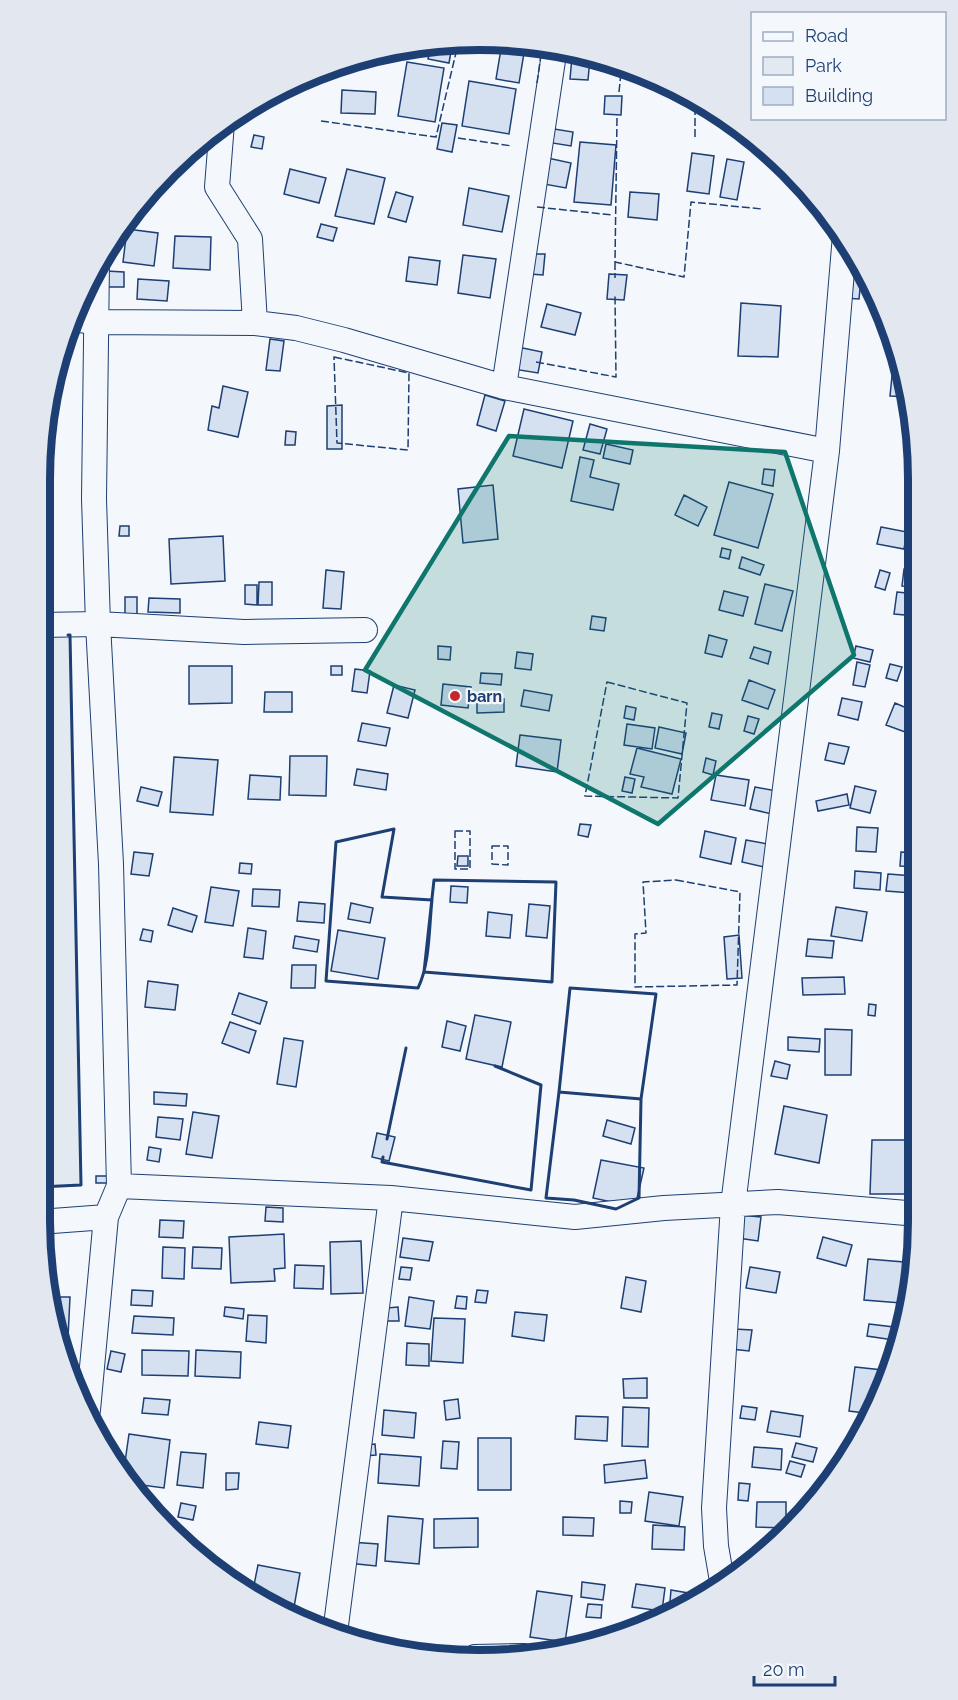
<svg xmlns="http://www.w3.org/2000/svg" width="958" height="1700" font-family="Raleway,sans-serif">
<rect width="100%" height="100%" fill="#f4f7fb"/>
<path fill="#e3e9f0" stroke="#687fa3" stroke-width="1.5" d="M70 635 81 1185 39 1187 40 636Z"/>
<path fill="#d5e0f0" stroke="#1d3f73" stroke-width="1.5" d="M453 40 449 63 428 59 431 43Z
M501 49 524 53 519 83 496 79Z
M572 57 590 58 588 80 570 79Z
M407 62 444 68 435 122 398 116Z
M469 81 516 89 509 134 462 126Z
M342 90 376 92 375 114 341 113Z
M605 96H622L621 115 604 114Z
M442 123 457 125 452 152 437 149Z
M548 128 573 132 571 146 546 142Z
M254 135 264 137 262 149 251 147Z
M580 142 616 145 611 205 574 202Z
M692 153 714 156 709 194 687 191Z
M543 157 571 163 566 188 538 183Z
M727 159 744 162 737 200 720 197Z
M290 169 326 178 319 203 284 194Z
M347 169 385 178 374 224 335 216Z
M469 188 509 196 502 232 463 225Z
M396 192 413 197 406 222 388 217Z
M630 192 659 194 657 220 628 217Z
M321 224 337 228 333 241 317 237Z
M127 229 158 233 154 266 123 262Z
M175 236 211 237 210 270 173 268Z
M532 254H545L543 275 530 274Z
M463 255 496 259 490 298 458 293Z
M409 257 440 261 437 285 406 281Z
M847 258H857L862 269 859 299 844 298Z
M106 271 124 272V287H106Z
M609 274 627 275 624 300 607 299Z
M138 279 169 281 167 301 137 299Z
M741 303 781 306 778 357 738 356Z
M547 304 581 313 575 335 541 327Z
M270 339 284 341 280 371 266 370Z
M518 347 542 352 538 373 513 369Z
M892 376 905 377 910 397 890 396Z
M223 386 248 392 238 437 208 430 212 406 219 408Z
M485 395 505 401 496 431 477 425Z
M342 405V449H327V406Z
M524 409 573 421 562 468 513 456Z
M590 424 607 429 600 454 583 450Z
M286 431 296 432 295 445H285Z
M606 444 633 450 630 464 603 458Z
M580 457 594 460 590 477 619 484 613 510 571 501Z
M764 469 775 470 773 486 762 484Z
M729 482 773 494 758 548 714 535Z
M493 485 498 539 463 543 458 489Z
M684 495 707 507 698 526 675 515Z
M120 526H129V536H119Z
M881 527 907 532 904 549 877 544Z
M223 536 225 581 171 584 169 539Z
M722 548 731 550 729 559 720 557Z
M742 557 764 565 760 575 739 568Z
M904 569 916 570V587L902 586Z
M326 570 344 572 341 609 323 608Z
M880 570 890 573 885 590 875 587Z
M259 582H272V605H258Z
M765 584 793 591 782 631 755 624Z
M245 585H257V605L245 604Z
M724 591 748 597 743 616 719 610Z
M897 592 916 594V616L894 614Z
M125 597H137V617H125Z
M149 598 180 599V613L148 612Z
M592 616 606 618 604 631 590 629Z
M709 635 727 640 722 657 705 653Z
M438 646 451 647 450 660 438 659Z
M856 646 873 650 870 662 853 658Z
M754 647 771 652 768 664 750 658Z
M517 652 533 654 531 670 515 668Z
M857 662 870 665 865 687 853 685Z
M890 664 902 667 897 681 886 678Z
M189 666H232V703L189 704Z
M331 666H342V675H331Z
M355 669 370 671 367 693 352 691Z
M481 673 502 674 501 685 480 683Z
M749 680 775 690 768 709 742 700Z
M443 684 471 687 468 708 441 705Z
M394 685 415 690 408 718 387 713Z
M524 690 552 695 549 711 521 706Z
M265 692H292V712H264Z
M842 698 862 702 858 720 838 715Z
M504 699V712L477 713V701Z
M895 703 916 712V736L886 725Z
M626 706 636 708 634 720 624 718Z
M712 713 722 715 719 729 709 727Z
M748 716 759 719 754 734 744 731Z
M362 723 390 728 386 746 358 741Z
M627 724 655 728 652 749 624 745Z
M659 727 686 733 682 754 655 748Z
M520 735 561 740 557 772 516 766Z
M829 743 849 747 844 764 825 760Z
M637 748 681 759 672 794 641 787 644 777 630 774Z
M290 756H327L326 796 289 795Z
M174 757 218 760 213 815 170 812Z
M706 758 716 761 713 775 703 772Z
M357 769 388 774 386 790 354 785Z
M250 775 281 777 280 800 248 799Z
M716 775 749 780 745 806 711 800Z
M625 777 635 779 632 793 622 791Z
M855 786 876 791 870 813 850 808Z
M141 787 162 792 158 806 137 801Z
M755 787 782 792 777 815 750 809Z
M847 794 849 805 818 811 816 801Z
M580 824 591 825 588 837 578 835Z
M857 827 878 828 876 852 856 851Z
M705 831 736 838 731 864 700 857Z
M746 840 773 845 768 868 742 862Z
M134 852 153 854 149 876 131 874Z
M901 852 917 853V867L900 866Z
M458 856H468V866H457Z
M240 863 252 864 251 874 239 873Z
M855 871 881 873 880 890 854 888Z
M888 874 914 876 912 893 886 891Z
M451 886 468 887 467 903 450 902Z
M211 887 239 891 233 926 205 922Z
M253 889 280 890 279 907 252 906Z
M299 902 325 904 324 923 297 921Z
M351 903 373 908 370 923 348 919Z
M529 904 550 906 547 938 526 936Z
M836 907 867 912 862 941 831 936Z
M173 908 197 916 192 932 168 925Z
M488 912 512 915 510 938 486 936Z
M248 928 266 931 263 959 244 957Z
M143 929 153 931 151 942 140 940Z
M338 930 385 938 378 979 331 971Z
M739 935 742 978 727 979 724 937Z
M295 936 319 940 317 952 293 948Z
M808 939 834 941 832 958 806 956Z
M292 965H316L315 988H291Z
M844 977 845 994 803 995 802 978Z
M148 981 178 985 175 1010 145 1007Z
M239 993 267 1002 260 1024 232 1014Z
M869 1004 876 1005 875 1016 868 1015Z
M475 1015 511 1022 502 1067 466 1059Z
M447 1021 466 1026 460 1051 442 1047Z
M230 1022 256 1031 249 1053 222 1043Z
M825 1029 852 1030 851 1075H825Z
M788 1037 820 1039 819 1052 788 1050Z
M284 1038 303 1041 296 1087 277 1084Z
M775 1061 790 1065 787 1079 771 1076Z
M154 1092 187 1094 186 1106 154 1104Z
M784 1106 827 1115 819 1163 775 1154Z
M193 1112 219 1116 212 1158 186 1154Z
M158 1117 183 1119 180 1140 156 1137Z
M607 1120 635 1128 631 1144 603 1136Z
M377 1133 395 1137 389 1161 372 1157Z
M872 1140H912L911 1194H870Z
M149 1147 161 1149 159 1162 147 1160Z
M601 1160 644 1168 635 1207 593 1198Z
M96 1176H112V1183H96Z
M266 1207 283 1208V1222L265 1221Z
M740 1215 761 1217 758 1241 738 1238Z
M160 1220 184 1221 183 1238 159 1237Z
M284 1234 285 1268 274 1269 275 1281 231 1283 229 1237Z
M823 1237 852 1245 846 1266 817 1258Z
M403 1238 433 1242 429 1261 400 1257Z
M361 1241 363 1293 331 1294 330 1242Z
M163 1247 185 1248 184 1279 162 1278Z
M193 1247 222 1248 221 1269 192 1268Z
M868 1259 904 1262 901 1303 864 1300Z
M295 1265 324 1266 323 1289 294 1288Z
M401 1267 412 1268 410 1280 399 1279Z
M750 1267 780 1272 776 1293 746 1288Z
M626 1277 646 1281 641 1312 621 1308Z
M132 1290 153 1291 152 1306 131 1305Z
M477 1290 488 1291 486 1303 475 1302Z
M457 1296 467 1297 466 1309 455 1308Z
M51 1297H70L68 1338 58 1337Z
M409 1297 434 1301 430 1329 405 1326Z
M225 1307 244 1309 243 1319 224 1316Z
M398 1307 399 1321H387V1308Z
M515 1312 547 1315 544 1341 512 1336Z
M248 1315 267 1316 266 1343 246 1341Z
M134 1316 174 1318 173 1335 132 1333Z
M434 1318 465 1319 463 1363 431 1361Z
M869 1324 902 1328 900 1341 867 1336Z
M734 1329 752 1330 749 1351 731 1349Z
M407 1343 429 1344V1366L406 1365Z
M142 1350 189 1351 188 1376 142 1375Z
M196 1350 241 1352 240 1378 195 1376Z
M111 1351 125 1354 121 1372 107 1369Z
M855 1367 892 1371 872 1414 849 1411Z
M647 1378V1398H624L623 1379Z
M144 1398 170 1400 168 1415 142 1413Z
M458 1399 460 1418 446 1420 444 1401Z
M742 1406 757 1408 755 1420 740 1418Z
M623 1407 649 1408 648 1447 622 1446Z
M384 1410 416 1413 414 1438 382 1435Z
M771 1411 803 1416 800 1437 767 1432Z
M576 1416 608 1417 607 1441 575 1439Z
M259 1422 291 1426 288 1448 256 1444Z
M129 1434 170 1440 164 1488 127 1483 123 1476Z
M478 1438H511V1490H478Z
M443 1441 459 1442 457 1469 441 1468Z
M796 1443 817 1448 813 1462 792 1457Z
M375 1444 376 1455 363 1456 362 1445Z
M754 1447 782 1449 781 1470 752 1467Z
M181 1452 206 1454 203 1488 177 1485Z
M380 1454 421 1457 419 1486 378 1483Z
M645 1460 647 1478 605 1483 604 1465Z
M790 1461 805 1465 801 1477 786 1473Z
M226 1473H239L238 1489 226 1490Z
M739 1483 750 1484 748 1501 738 1500Z
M649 1492 683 1497 679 1526 645 1521Z
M620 1501 632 1502 631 1513H620Z
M757 1502H786V1528L756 1527Z
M181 1503 196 1506 193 1520 178 1517Z
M388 1516 423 1519 419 1564 385 1561Z
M563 1517 594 1518 593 1536 563 1535Z
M478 1518V1547L434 1548V1519Z
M653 1525 685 1527 684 1550 652 1549Z
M781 1537 770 1551 769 1538Z
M350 1542 378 1544 376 1566 348 1563Z
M207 1561 229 1567 226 1579Z
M258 1565 300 1573 293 1613 252 1595Z
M582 1582 605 1585 603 1600 581 1597Z
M636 1584 665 1588 662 1611 632 1607Z
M671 1590 700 1595 669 1614Z
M537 1591 572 1596 565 1642 530 1637Z
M588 1604 602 1605 601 1618 586 1617Z"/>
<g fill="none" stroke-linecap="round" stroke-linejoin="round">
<defs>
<path id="street" d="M222 123 217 187 250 239 255 323
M71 319 96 322 255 323 296 328 344 340 504 387 827 451
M504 387 555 47
M40 625 98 624 244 632 365 630
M119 1186 391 1198 575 1217 664 1208 778 1202 918 1214
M39 1222 106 1217
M88 1410 106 1217 119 1186 111 864 98 624 94 499 97 262
M722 1581 716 1546 714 1508 733 1205 827 451 845 235
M335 1633 391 1198
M475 1657 524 1656"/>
</defs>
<use href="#street" stroke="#1d3f73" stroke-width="26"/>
<use href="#street" stroke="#f4f7fb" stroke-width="24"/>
<path stroke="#1d3f73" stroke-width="1.5" stroke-dasharray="8 3" stroke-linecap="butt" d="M501 42 527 47
M561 51 585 54
M537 83 542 48 546 49
M619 92 622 63
M695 96V138
M617 118 615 262 684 277 691 202 762 209
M321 121 436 137 459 40
M458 138 512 146
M537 207 612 215
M615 262V278
M334 357 409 373 408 450 337 443Z
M536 362 616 377 615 296
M607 682 687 703 678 798 585 796Z
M455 831H470V869H455Z
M492 846H508V865L492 864Z
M676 880 740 892 737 985 635 987V934L646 933 643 882Z"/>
<path stroke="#1d3f73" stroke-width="3" d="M394 829 382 897 432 900C429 927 430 964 418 988L326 981 336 842Z
M434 880 556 882 552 982 424 972Z
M570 988 656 994 641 1099 559 1092Z
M559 1092 641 1099 639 1198 616 1209 574 1200 546 1198Z
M387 1139 406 1048
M383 1157 382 1162 531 1190 541 1085 495 1066
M39 1187 81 1185 70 635H68"/>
</g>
<path fill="#0f766e" fill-opacity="0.2" stroke="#0f766e" stroke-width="4.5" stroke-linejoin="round" d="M509 436 785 452 854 655 658 824 365 670Z"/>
<circle fill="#c62828" stroke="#f4f7fb" stroke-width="2" cx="455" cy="696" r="6"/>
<g text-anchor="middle" stroke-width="4.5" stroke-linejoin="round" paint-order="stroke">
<g font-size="16" font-weight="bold" fill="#1d3f73" stroke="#f4f7fb" text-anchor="start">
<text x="467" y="702">barn</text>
</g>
</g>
<path d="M0 0H958V1700H0ZM479 50H479A429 429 0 0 1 908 479V1221A429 429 0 0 1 479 1650H479A429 429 0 0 1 50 1221V479A429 429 0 0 1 479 50Z" fill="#e3e8f0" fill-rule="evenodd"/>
<path fill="none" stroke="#1d3f73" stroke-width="8" d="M479 50H479A429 429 0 0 1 908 479V1221A429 429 0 0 1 479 1650H479A429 429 0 0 1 50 1221V479A429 429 0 0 1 479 50Z"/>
<rect x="751" y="12" width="195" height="108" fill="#f4f7fb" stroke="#9eadc5" stroke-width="1.5"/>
<rect x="763" y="32" width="30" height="9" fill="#f4f7fb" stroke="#9eadc5" stroke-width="1.5"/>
<text x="805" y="42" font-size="18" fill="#1d3f73">Road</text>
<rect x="763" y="57" width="30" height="18" fill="#e3e9f0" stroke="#9eadc5" stroke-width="1.5"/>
<text x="805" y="72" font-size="18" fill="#1d3f73">Park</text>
<rect x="763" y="87" width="30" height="18" fill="#d5e0f0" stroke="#9eadc5" stroke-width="1.5"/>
<text x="805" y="102" font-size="18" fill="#1d3f73">Building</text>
<path d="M754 1676v9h81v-9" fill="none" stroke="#1d3f73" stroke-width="3"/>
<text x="763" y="1676" font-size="18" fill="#1d3f73" stroke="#f4f7fb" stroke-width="4.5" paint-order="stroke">20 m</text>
</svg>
